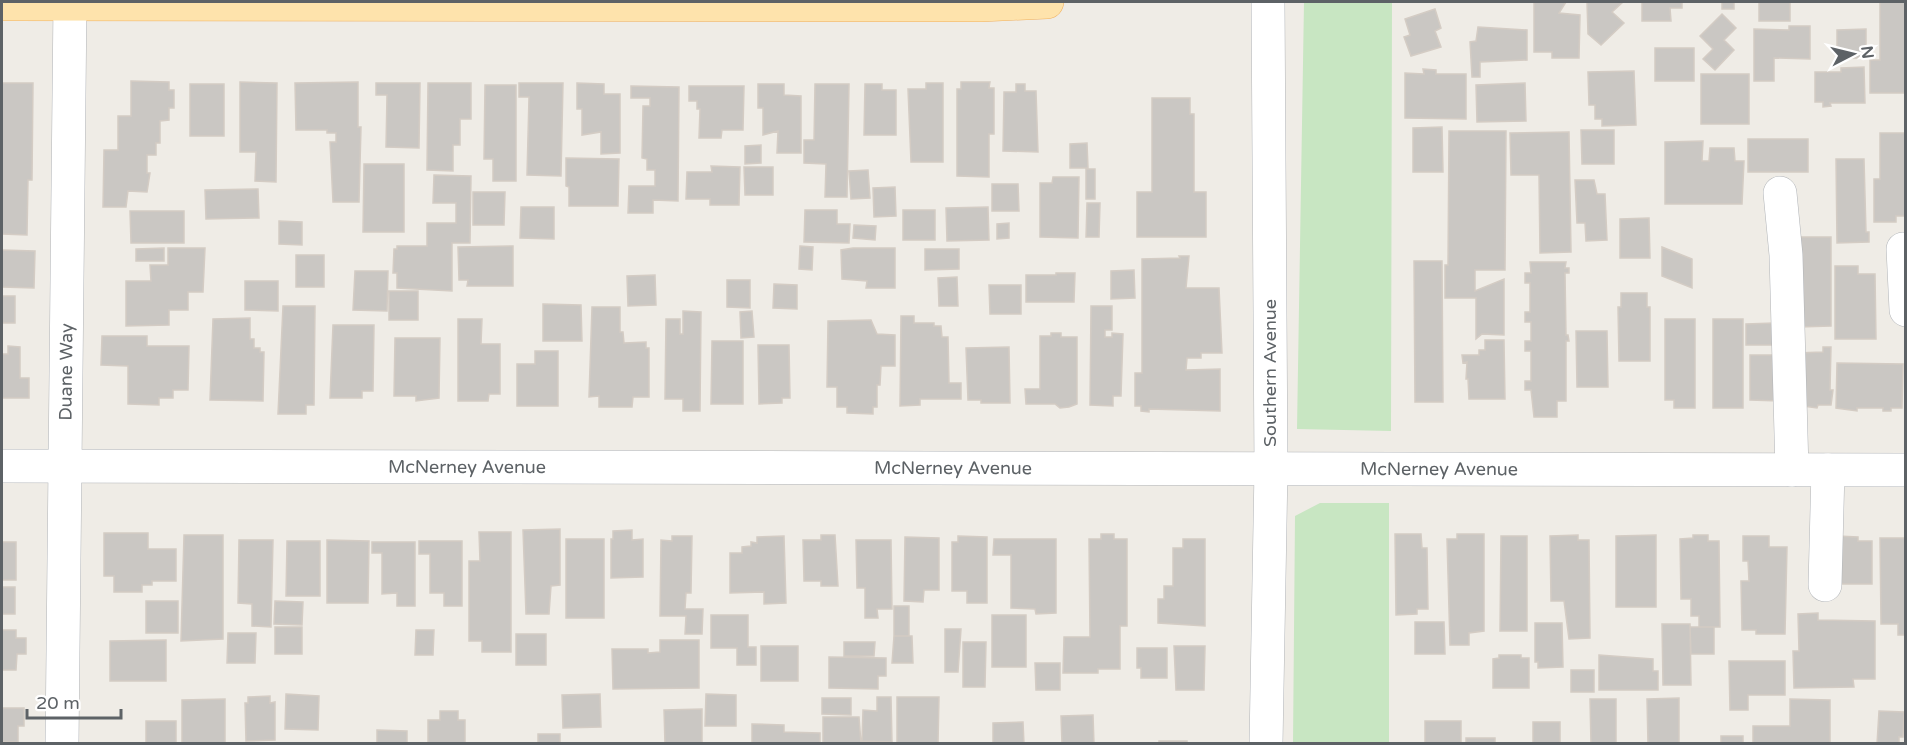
<svg xmlns="http://www.w3.org/2000/svg" width="1907" height="745" font-family="'Varela Round',sans-serif">
<rect width="100%" height="100%" fill="#efece6"/>
<path fill="#c8e6c2" d="M1304 2H1392L1391 431 1297 429Z
M1320 503H1389V743H1293L1295 516Z"/>
<path fill="#cac7c3" stroke="#d4ccc4" stroke-width="1.5" d="M1534 2H1566L1559 13 1580 15 1579 58H1552V52H1534Z
M1587 2H1623L1612 12 1624 23 1601 45 1588 34Z
M1642 2H1682V8H1670L1671 21H1642Z
M1722 2H1734V9H1722Z
M1759 2H1790V21H1759Z
M1880 2H1906V93H1870V60H1880Z
M1435 9 1441 28 1435 31 1441 47 1411 56 1404 37 1410 35 1405 19Z
M1722 14 1736 28 1724 40 1734 50 1715 70 1703 59 1713 49 1700 36Z
M1789 26H1810V59L1774 58V81H1754V29L1789 30Z
M1478 27 1527 30V60L1480 62V77H1472L1470 42 1476 41Z
M1866 29V58H1837V30Z
M1655 48H1694V81H1655Z
M1864 67 1865 103H1830L1831 106 1823 107V102H1815V72H1841V68Z
M1423 69 1436 70V74H1466V119L1405 118V73L1424 74Z
M1634 71 1636 125 1602 126V119H1595V105H1589L1588 72Z
M1701 74H1749V124H1701Z
M131 81 169 82V90H174V108H169V120L160 121V143H156V155H147V173H150L147 192 128 191 126 207H103L104 150H118V116H131Z
M240 82 277 83 276 182 255 181 256 152H240Z
M358 82V127H361L359 202H333L330 142H336V133H327V130H296L295 83Z
M961 82H990L989 88H994V134H989V177L957 176V89H961Z
M2 83H33L32 180H28L27 235 2 234Z
M376 83H420L419 148 386 147 387 95H376Z
M428 83H471V119H460V145H453V171L427 170Z
M519 83H563L561 176 527 175 529 97H519Z
M577 83 604 84V94H620V153L601 154V132L582 135V109H577Z
M926 83H943V162H911L908 89H926Z
M1525 83 1526 121 1477 122 1476 85Z
M190 84H224V136H190Z
M758 84H784V95L801 96V153H777L778 131 763 135V108H758Z
M815 84H849L847 197H825L826 164 804 163V140H814Z
M865 84H882V90H896V135H864Z
M1016 84H1025V91H1036L1038 152 1003 151 1004 92H1016Z
M485 85H516V181H493V159H484Z
M631 86 679 87 678 201 653 200V213H628L629 186H655V170H647V159L642 158 643 106H650V98H631Z
M689 86H744L743 130H722L721 138H699L700 109H697V101H689Z
M1152 98H1190V114H1194V192H1206V237H1137V192H1152Z
M1442 127 1443 172H1413V128Z
M1581 130H1614V164H1582Z
M1449 131H1506L1505 270H1475V291L1504 279V335L1482 334 1476 339V298H1445V265H1448Z
M1569 132 1571 252 1540 253 1539 175H1511L1510 133Z
M1880 133H1906V216H1896V222H1874V179H1880Z
M1748 139H1808V172H1748Z
M1703 141 1702 161H1709L1710 148H1734L1735 161H1744L1742 204H1665V142Z
M1087 143 1088 168H1070V144Z
M761 145V163L745 164V146Z
M566 158 619 159 618 206H569V187L566 186Z
M1836 159H1864L1866 232H1869V242L1837 243Z
M364 164H404V232H363Z
M711 166 740 167 739 205H710V199H686L687 172H712Z
M744 167H773V195H745Z
M1086 169H1095V199H1086Z
M868 170 870 198 851 199 849 171Z
M434 175 471 176 470 243H452V291L397 288V273H393L394 249H397V246H427V223H456V203H433Z
M1053 177H1079L1078 238 1040 237V183H1052Z
M1575 180H1594L1597 194H1605L1607 240 1586 241 1585 223H1577Z
M992 184H1018L1019 211H992Z
M895 187 896 216 874 217 873 188Z
M258 189 259 218 206 219 205 190Z
M473 192H505L504 225H473Z
M1087 203H1100L1099 237H1086Z
M521 207H554V239L520 238Z
M988 207 989 240 947 241 946 208Z
M805 210H837V224H850L849 243 804 242Z
M903 210H935V240H903Z
M130 211H184V243H131Z
M1649 218 1650 258H1620V219Z
M279 221 302 222V245L279 244Z
M1009 223V238L997 239V224Z
M854 225 876 226 875 240 853 238Z
M1799 237H1831V326L1799 327Z
M513 246V286H467L468 280H459L458 247Z
M800 246 813 247 812 270 799 269Z
M1662 247 1692 259V288L1662 276Z
M164 248V261H136V249Z
M168 248H205L203 292H188V310H169V325L126 326V281H151L150 265H168Z
M853 248H895V288H866L867 281 842 279 841 250Z
M925 249H959V269L925 270Z
M2 250 35 251 34 288 2 287Z
M296 255H324V287H296Z
M1179 256H1189L1186 288H1219L1222 353H1201V358H1187L1186 370 1220 369V411L1149 409V412L1141 411V406H1135V373H1142V259L1180 258Z
M1414 261H1442L1443 402H1415Z
M1530 262H1566L1565 268H1569V273H1565L1566 335H1568L1569 341H1566V401H1557V417H1534L1531 390H1525V381H1531V351H1525V341H1531V322H1525V312H1530V283H1525V273H1531Z
M1835 266H1858V274H1875L1876 339H1835Z
M1134 270 1135 298 1111 299V271Z
M355 271H388L387 311 353 310Z
M1056 273H1075L1074 302H1026V275H1056Z
M655 275 656 305 628 306 627 276Z
M957 277 958 306H939L938 278Z
M727 280H750V308L727 307Z
M245 281H278V311L245 310Z
M774 284 797 285V309L773 308Z
M989 285H1021V314H990Z
M389 291H418V320H389Z
M1621 293H1647V307H1650V361H1619L1618 307H1621Z
M2 296H15V323H2Z
M543 304 581 305 582 341H543Z
M283 306H315L314 405H306V414H278Z
M1091 306H1112V330H1105V337H1112V333L1123 334 1121 396H1113V406L1090 405Z
M592 307H620V332H623L624 343 646 342V348H649V397H633L632 407H599V396L589 397Z
M683 311 701 312 700 411H683V399H665L666 319H680V334H683Z
M752 311 754 337 741 338 740 312Z
M901 316H914V323H934V326H941L942 337H948L949 383H961V399H920V405L900 406Z
M250 318V339H254V348H260V352H264L263 401 210 400 213 319Z
M458 319H482L481 344H500V394H489L488 401H458Z
M1665 319H1695V408H1674V400H1665Z
M1713 319H1743V408H1713Z
M871 320 877 334 895 335V366H881L880 385H877V407H873V414L847 413V407H837V387H827L828 321Z
M1774 323V345H1746V324Z
M333 325H374L373 391H362V398H330Z
M1576 331H1607L1608 387H1577Z
M1051 333H1061V337H1077V404L1069 407 1060 408 1055 404H1026L1025 389H1040V336H1051Z
M102 336H147V346H189L188 390H173V398H159V405L128 404V366L101 365Z
M395 338H440L439 398 416 401V396H394Z
M1485 340H1504L1505 399H1469L1468 379H1466L1467 362 1463 363 1462 355H1479V350H1485Z
M712 341H743V404H711Z
M758 345H789L790 398H782V403L759 404Z
M8 346 20 347V378H29V398H2V354H8Z
M1009 347 1010 403H981V400H968L966 348Z
M1823 347H1831L1830 390H1833L1831 405H1818L1817 408 1796 405V353L1823 352Z
M535 351H558V406H517V364H535Z
M1750 355H1784V401L1750 400Z
M1837 363 1903 364 1902 408H1891V411H1883V408H1857V411L1836 408Z
M560 529V585L551 586 549 614H526L523 530Z
M632 530V540L643 539V577L611 578V539H613V531Z
M479 532H511V652H482V641H469V561H480Z
M104 533H148V549H176V581H152V585H142V592H114V576H104Z
M1101 534H1114V539H1127V626H1120V669H1098V673H1063L1064 637H1090L1089 539H1101Z
M1395 534H1421L1422 548H1427L1428 609H1417V614L1396 615Z
M1457 534H1484V631L1469 633V645H1450L1447 539H1457Z
M184 535H223V639L181 641Z
M821 535H835L838 586H821V581H804L803 540H821Z
M1578 535V540H1589L1590 638 1569 639 1564 601H1551L1550 536Z
M1656 535V607H1616V536Z
M1693 535H1708V541H1719L1720 627H1699V616H1691V599H1681L1680 539 1693 538Z
M672 536H692L691 593H686L685 609H703L702 634H685L686 616H660L661 540 672 541Z
M784 536 786 603 764 604V592L730 593V553H742V547L751 546V542L757 543V537Z
M958 536 987 537V603H967V591H952V542H958Z
M1501 536H1527V631H1500Z
M1743 536H1769V547H1787L1785 634H1756V630H1742L1741 581H1749L1748 561H1743Z
M1837 536 1858 537V541H1872V584H1837Z
M905 537 939 538V590H924L923 602 904 601Z
M1880 538H1906V635H1898V624H1881Z
M566 539H604V618H566Z
M994 539H1056V613L1036 614 1035 609 1011 608V555H993Z
M1183 539H1205V626L1158 623V599H1164V586H1173V548H1183Z
M239 540H273L271 627 252 626V604L238 603Z
M327 540 369 541 368 603H327Z
M856 540H891L892 609H877L878 618H865V588H857Z
M287 541H320V596H286Z
M419 541H462V606H444V593H430V554H419Z
M2 542H16V580H2Z
M372 542H415V606H397V593L382 594V553H372Z
M2 587H15V614H2Z
M146 601H178V633H146Z
M275 601 303 602 302 625 274 624Z
M894 606H909V636H894Z
M1818 613V620L1875 621V679H1853L1854 687 1794 688 1793 651H1799L1798 614Z
M711 615H748V647H756V665H737V648H711Z
M992 615H1026V667H992Z
M1415 622H1444L1445 654H1415Z
M1535 623H1562L1563 667 1538 668V662H1535Z
M1662 624H1690L1691 685H1663Z
M275 627H302V654H275Z
M1690 627H1714V654H1691Z
M945 629H961L958 672H945Z
M2 630H16V638H26V654H17L16 670H2Z
M416 630H434L433 655H415Z
M228 633H256L255 663H227Z
M516 634H546V665H516Z
M894 636H912L913 663H892Z
M166 640V681H110V641Z
M660 640H699V688L613 689 612 649H648V653L660 652Z
M844 642H875L874 656H844Z
M963 642H986L985 687H963Z
M761 646H798V681H761Z
M1174 646H1205L1204 690H1176Z
M1137 648H1167V678H1141V668H1137Z
M1499 655H1521V658H1529V688H1493V659L1499 658Z
M1599 655 1653 659V671H1658V690H1599Z
M829 657 886 658V676H878V689L829 688Z
M1729 661H1785V695H1748V710H1730Z
M1035 663H1060V690H1036Z
M1571 670H1594V692H1571Z
M286 694 319 696 318 730 285 729Z
M600 694 601 727 563 728 562 695Z
M706 694 736 695V726H705Z
M270 696V703L275 702V740L246 741 245 703H248V697Z
M877 697H891L892 742 862 741 863 710 877 711Z
M897 697H939L938 744H897Z
M822 698H851V715L822 714Z
M1679 698V744H1648L1647 699Z
M225 699V744H182V700Z
M1590 699H1616V744H1591Z
M1790 699 1830 700V744H1753V726H1790Z
M2 708H24V726H18V742H2Z
M702 709V744H665L664 710Z
M440 711H458V720H465V744H428V720H440Z
M1879 711 1904 712 1903 737H1899V744H1877Z
M1093 715 1094 744H1062L1061 716Z
M823 717H859L861 744H823Z
M146 721H176V744H146Z
M1425 721H1461V744H1425Z
M1023 722 1024 744H993V723Z
M1533 722H1560V744H1533Z
M752 724 784 725V732L820 733V744H752Z
M377 730 407 731V744H377Z
M538 734H560V744H538Z
M1721 736H1743V744H1721Z
M1466 738H1495V744H1466Z
M1159 741H1187V744H1159Z"/>
<g fill="none" stroke-linecap="round" stroke-linejoin="round">
<defs>
<g id="minor">
<path d="M1780 193 1786 255 1792 470"/>
<path d="M1903 249 1906 310"/>
<path id="s1" d="M2 466 1906 470"/>
<path d="M1825 585 1828 470"/>
<path id="s2" d="M62 744 70 2"/>
<path d="M1266 744 1271 469 1268 2"/>
</g>
<path id="major" d="M2 4 981 5 1047 2"/>
</defs>
<use href="#minor" stroke="#b1b4b8" stroke-width="34"/>
<use href="#major" stroke="#f0b05e" stroke-width="34"/>
<use href="#minor" stroke="#fff" stroke-width="33"/>
<use href="#major" stroke="#fee3ac" stroke-width="33"/>
</g>
<g text-anchor="middle" stroke-width="6" stroke-linejoin="round" paint-order="stroke">
<g font-size="18" fill="#5d6266" stroke="#fff">
<text dy="6" stroke="none"><textPath href="#s2" startOffset="372">Duane Way</textPath></text>
<text transform="translate(1270 373) rotate(-90)" y="6">Southern Avenue</text>
<text dy="6" stroke="none"><textPath href="#s1" startOffset="465">McNerney Avenue</textPath></text>
<text dy="6" stroke="none"><textPath href="#s1" startOffset="951">McNerney Avenue</textPath></text>
<text dy="6" stroke="none"><textPath href="#s1" startOffset="1437">McNerney Avenue</textPath></text>
</g>
</g>
<rect width="1907" height="745" fill="none" stroke="#5d6266" stroke-width="6"/>
<g transform="translate(1853 54) rotate(83)" stroke="#ffffff" stroke-width="4.5" paint-order="stroke">
<path d="M0-4.5L10 22L0 15L-10 22Z" fill="#5d6266"/>
<text y="-9" font-size="16" font-weight="bold" text-anchor="middle" fill="#5d6266">N</text>
</g>
<path d="M27 709v9h94v-9" fill="none" stroke="#5d6266" stroke-width="3"/>
<text x="36" y="709" font-size="18" fill="#5d6266" stroke="#ffffff" stroke-width="4.5" paint-order="stroke">20 m</text>
</svg>
